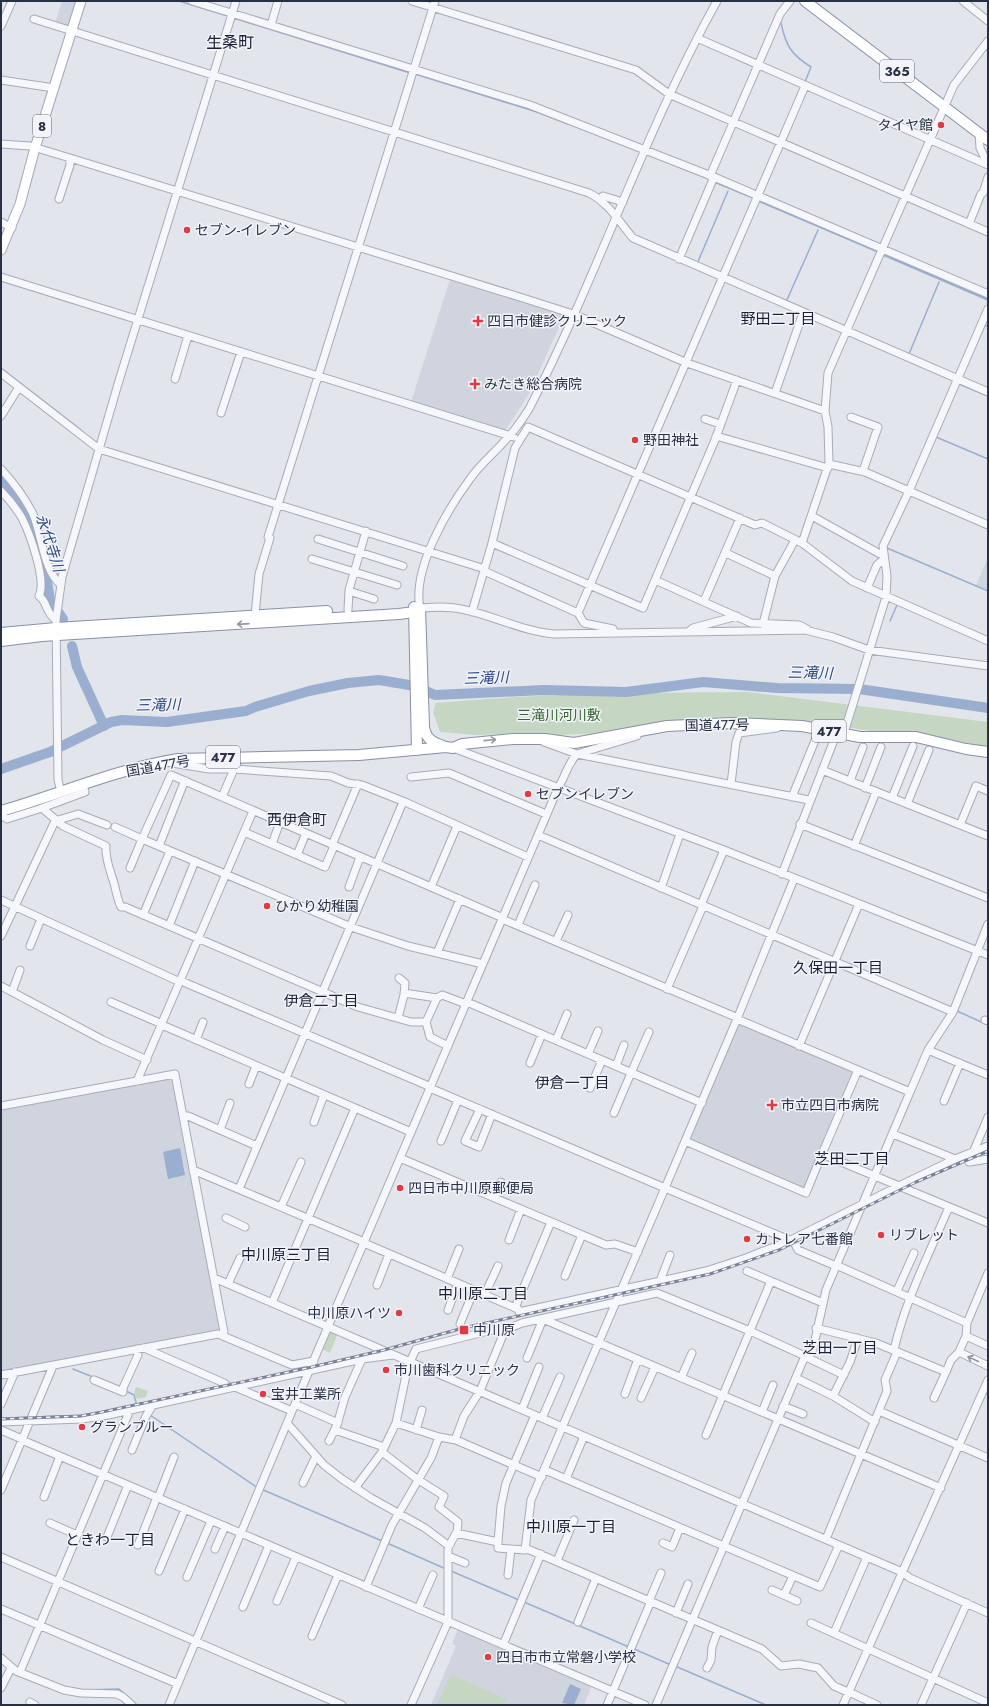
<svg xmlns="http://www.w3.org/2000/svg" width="989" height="1706" font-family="Jost,'Noto Sans JP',sans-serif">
<rect width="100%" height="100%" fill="#e2e5ec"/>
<path fill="#d0d4de" d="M62 1H77L69 27 55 23Z
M450 279 565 314 529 394 505 431 411 402Z
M988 558V590L976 585Z
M741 1023 852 1070 854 1073 805 1187 802 1188 691 1141 689 1137 738 1024Z
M171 1076 174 1078 221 1331 1 1373V1109Z
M458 1629 592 1685 584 1705H431L456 1646 452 1644Z"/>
<path fill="#c5d7c2" d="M749 692 988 722V748L927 734 877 732 822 723 734 718 654 723 601 733 560 735 519 733 477 735 440 732 433 712 436 703C540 693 645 693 749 692Z
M330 1330 338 1333 330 1353 322 1349Z
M136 1387 148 1391 146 1397 137 1399 134 1393Z
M451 1675 506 1699 503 1705H437Z"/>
<path fill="#9aaed0" d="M883 252 988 297V301L881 255Z
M180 1148 185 1175 168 1179 163 1152Z
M570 1684 581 1689 574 1705 562 1703Z"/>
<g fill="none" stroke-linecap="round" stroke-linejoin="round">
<path stroke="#9aaed0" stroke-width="1.5" d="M179 1 225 15
M234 18 410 73
M781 23C786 47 792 55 811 67L805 82
M415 74 537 112 568 124
M679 167 709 179
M714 182 753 198
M758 201 878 252
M697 264 728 191
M786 302 818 230
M985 325 988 327
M909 354 939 282
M1 368 81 430
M959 384 988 396
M936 437 988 459
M887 548 988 591
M890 621 897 605
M957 1011 988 1025
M73 1369 93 1377
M126 1391 134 1395 137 1406
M150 1415 258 1488
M261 1489 382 1541
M387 1543 446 1569
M451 1571 519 1600
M524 1602 629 1647
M634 1649 671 1665
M12 1663 19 1668
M675 1666 766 1705
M84 1690 119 1689 137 1705"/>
<path stroke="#9aaed0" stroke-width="10" d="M1 481 17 499 28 516 46 576 50 600 63 619
M72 646 77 667 104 726
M1 769 50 752 111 722 122 720 167 722 246 711 255 707 309 691 348 683 379 680 415 686 435 695 544 690 626 692 703 682 777 688 859 689 988 708"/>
<defs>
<path id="minor" d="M192 1 530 105 714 177 988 294
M412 1 636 70 669 94 988 232
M717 1C644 132 598 276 529 409 523 418 517 428 509 436 497 451 481 463 470 479 447 510 412 569 420 608 434 607 447 606 461 609 493 615 521 631 554 634L805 630 833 637 869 650 988 666
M963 1 988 21
M34 19 589 193C609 203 619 222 633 238L988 392
M271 25 278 1
M1 26 12 1
M697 38 988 165
M1 80 54 88
M979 133 980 148 988 164
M1 144 30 146 70 158 526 299 573 314 687 363 825 411
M710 176 780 14 790 1
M59 199 70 165V158
M600 199 603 196 623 202
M1 222 12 228
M969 224 981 194 983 193 988 177
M679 259 714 177
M1 277 514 437
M1 373 99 449 485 569
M175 379 188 336
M775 393 803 313
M221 413 241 352
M1 416 19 387
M851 417 878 427 863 471
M705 419 720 424
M716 436 828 468
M829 464 865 472 988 525
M1 469C13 482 25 498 33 514 42 535 43 570 61 585
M1 491C9 499 16 508 22 518 30 534 47 581 39 596 48 602 45 613 56 620
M812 516 880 554H883
M318 539 403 566
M492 543 643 608 715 440 737 380
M802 543 829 463 828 427 825 411 828 373 954 85 988 41
M726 553 775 576
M312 559 397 585
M484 571 578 613 584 623 613 629 614 633
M655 580 751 623 799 625 807 629
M867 588 877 565 883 560
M349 591 374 599
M704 601 740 518
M348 610 349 590 366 531
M472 612 492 543 515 448 528 427 755 525 762 523 802 543 852 581 988 641
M578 613 805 86
M255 615 259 574 270 538 268 537 435 1
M763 624 775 576 795 540
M688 632 693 628 737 616
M844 733 886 597 887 576 883 546 909 491 988 309
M544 742 577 754 809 800
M453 748 724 850 988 955
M166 762 209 769H234
M822 770 988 836
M411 777 449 773 546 814
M850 781 863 747
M731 784 736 742 739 733 777 728
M865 788 881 747
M61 792 58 780 56 620 62 577 118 384 236 1
M222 797 234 769 331 776 348 783 362 785 405 802 528 857
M792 797 816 738
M892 798 913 746
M907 804 929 750
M42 808 63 826 106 846C105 857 109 867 112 877 116 887 116 897 121 907H125L358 1007 411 1022H426L437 998 442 995 466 1004
M1 815 7 819 39 809 85 792 83 785
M800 824 988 898
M960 825 976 786 988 791
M115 827 142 839 130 868
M244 832 325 867 334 846
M538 835 953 1012
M272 844 280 822
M332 845 358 784
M159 846 183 785 186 781
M854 846 876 792
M297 855 306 833
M782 874 834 740
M349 887 360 857
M431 887 457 826
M661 888 680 834
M1 900 180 982
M701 905 724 850
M143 915 170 851
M502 919 738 1018
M518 925 535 885
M169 926 195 861
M1 936 55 821 78 814 107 825
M556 941 568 915
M30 946 41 919
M437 953 460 899
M483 964 408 946 351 927 142 839 171 775 503 918
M181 981 431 1087
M1 986 103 1040 147 1060
M667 989 703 906
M12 992 20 970
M404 993 437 998
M111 1002 162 1024
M467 1002 702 1103
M398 1018 404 995 405 983 399 978
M737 1019 794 879
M985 1020 988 1021
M426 1022 430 1037 448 1046
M162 1025 411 1132
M196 1040 203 1022
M556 1040 567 1014
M799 1046 859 904
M928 1050 988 1075
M588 1054 598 1031
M530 1063 542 1034
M616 1066 624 1045
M631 1073 649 1032
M137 1081 253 811
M249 1084 256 1066
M430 1088 665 1188
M590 1088 600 1065V1060
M910 1092 928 1050 953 1012 988 924
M944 1101 960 1063
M1 1106 175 1074 224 1332 222 1335
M480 1109 465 1141 479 1147 492 1114
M614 1113 631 1073
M183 1116H188L257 1146
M988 1117 969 1162 988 1159
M314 1122 324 1095
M220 1130 230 1103
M441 1141 458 1100
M685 1141 806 1193 822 1154 899 1186 955 1159 893 1134
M822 1154 858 1070
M400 1158 606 1245 615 1244 638 1252
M955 1159 988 1146
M193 1170 364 1242
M239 1189 403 802
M495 1198 501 1182
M281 1207 301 1162
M226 1218 245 1227
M509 1240 521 1209
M364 1243 518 1309 519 1312 706 1271 746 1258 789 1241 899 1186 988 1223
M836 1265 967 1323
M747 1271 823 1303
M565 1276 582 1235
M214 1278 902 1572 910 1578 988 1613
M447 1279 459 1249
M660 1281 670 1255
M228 1284 240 1258
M377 1285 389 1254
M897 1291 914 1253
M485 1294 498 1266
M272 1303 355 1108
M515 1308 551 1222
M448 1310 458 1283
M543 1319 941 1488
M460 1324 474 1290
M816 1328 876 1343 946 1372 951 1360 959 1352 966 1336 967 1323 988 1273
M966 1336 988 1346
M144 1348 224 1383 229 1387H235L292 1411
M894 1350C905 1301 929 1254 949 1207
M959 1352 988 1366
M527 1358 543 1319
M808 1358 844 1375
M410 1362 416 1349 500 1328 505 1330
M1 1375 218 1334 292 1365 314 1361
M681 1378 692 1353
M796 1378 833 1396 875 1422
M94 1380 123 1392V1388L138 1355 137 1349
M625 1394 638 1359
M833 1396 850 1362 858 1338
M641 1398 655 1367
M934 1398 946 1372
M1 1404 15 1372
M295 1404 338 1423
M783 1406 803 1414
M522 1409 539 1367
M879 1411 988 1458
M762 1412 773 1385
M542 1418 560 1377
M1 1422 82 1419 108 1415 362 1359 393 1355
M287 1423 324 1465 342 1479 371 1498 425 1528 449 1546
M396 1423 439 1437 456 1440 542 1477
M1 1430 22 1439
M335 1430 384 1447
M416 1430 422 1410
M706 1435 771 1281
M22 1440 645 1705
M455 1440 464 1416 480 1391 505 1330 522 1323 657 1293 750 1331 805 1356
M329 1441 337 1425 345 1397 362 1359
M132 1450 146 1416 153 1405
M382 1452 417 1479 444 1496 439 1507 458 1522 457 1533
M545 1470 820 1587 839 1545
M566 1479 584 1436
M303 1483 316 1456
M355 1488 382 1452 396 1423 409 1361
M1 1490 53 1366
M44 1497 60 1456
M158 1498 174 1457
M50 1523 77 1535
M107 1537 128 1485
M826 1539 887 1391 885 1380 897 1352
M498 1542 501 1506 506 1483 535 1415
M663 1543 672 1547 680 1528
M138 1545 157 1497
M525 1548 762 1649 781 1666 799 1664 818 1668 834 1686 848 1692
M215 1549 225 1526
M448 1556 465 1563
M1 1557 342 1705
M557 1561 574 1520
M159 1571 185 1509
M508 1575 511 1549
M187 1577 211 1521
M366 1587 392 1525 431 1458 439 1437
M772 1590 797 1601
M784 1595 793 1576
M277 1601 296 1557
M649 1601 661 1573
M243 1607 269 1545
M1 1609 178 1684
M418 1609 433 1575
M676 1613 688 1584
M578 1622 596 1578
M811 1623 988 1703
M834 1633 867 1557
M312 1636 338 1575
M503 1645 541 1554
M1 1658 16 1671 64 1690 81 1693 117 1694 123 1697 132 1705
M707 1668 711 1660 712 1647 718 1630
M20 1672 130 1410
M1 1688 11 1668
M849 1692 877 1705
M30 1702 35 1705
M169 1705 292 1411 558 788C565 777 568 763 577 754L637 736
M411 1705 448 1622V1548L456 1533 498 1542V1548L525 1550 531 1500 665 1188
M607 1705 651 1601
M656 1705 805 1356 808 1358 813 1349 826 1290 910 1092 737 1019 665 1188 787 1239 795 1244 798 1250 836 1266
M843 1705 988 1380
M921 1705 967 1603"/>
<path id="major" d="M1 250 20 204 35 148 81 1"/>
<path id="highway" d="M805 1 988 140
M414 607 417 750
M420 608 424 727C426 739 432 742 443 746
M1 633 56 628 327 611
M1 641 42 636 399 614 414 612 420 608
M1 811C60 794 117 769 178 759L359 755 446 747 453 748 462 744 513 739H545L574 743 667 726 733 723 802 726 860 737H916L966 749 988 752"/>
</defs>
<use href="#minor" stroke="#a6abb7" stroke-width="9"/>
<use href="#major" stroke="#a0a8b9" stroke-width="11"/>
<use href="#highway" stroke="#8890a5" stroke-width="12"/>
<use href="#minor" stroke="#f6f7fa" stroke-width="7"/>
<use href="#major" stroke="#fff" stroke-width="9"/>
<use href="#highway" stroke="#fff" stroke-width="10"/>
<defs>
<path id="rail" d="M1 1419 81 1416 102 1412 312 1367 384 1350 463 1328 710 1274 779 1250 916 1182 988 1151"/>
</defs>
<use href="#rail" stroke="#7a8298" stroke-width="3"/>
<use href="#rail" stroke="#f2f4f9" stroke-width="1.5" stroke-dasharray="4.5" stroke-linecap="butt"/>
</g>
<defs><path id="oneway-shaft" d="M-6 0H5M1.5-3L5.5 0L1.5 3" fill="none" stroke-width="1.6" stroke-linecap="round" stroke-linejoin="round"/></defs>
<g stroke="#9498a2">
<use href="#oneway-shaft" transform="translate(243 624) rotate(176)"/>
<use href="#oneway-shaft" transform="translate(490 740) rotate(-6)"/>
</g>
<use stroke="#8f94a0" href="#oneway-shaft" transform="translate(973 1359) rotate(-155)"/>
<g fill="#de3b43" stroke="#f2f4f9" stroke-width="1.5">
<circle cx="941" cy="125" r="4"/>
<circle cx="187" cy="230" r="4"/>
<path d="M476 315h4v4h4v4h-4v4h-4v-4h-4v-4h4z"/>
<path d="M473 378h4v4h4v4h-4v4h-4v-4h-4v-4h4z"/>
<circle cx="635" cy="440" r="4"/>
<circle cx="528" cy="794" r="4"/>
<circle cx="267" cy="906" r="4"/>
<path d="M770 1099h4v4h4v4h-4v4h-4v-4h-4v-4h4z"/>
<circle cx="400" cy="1188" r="4"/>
<circle cx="881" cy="1235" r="4"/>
<circle cx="747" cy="1239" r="4"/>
<circle cx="399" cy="1313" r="4"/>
<rect x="459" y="1325" width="10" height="10" rx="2"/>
<circle cx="386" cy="1370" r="4"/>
<circle cx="263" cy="1394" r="4"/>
<circle cx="82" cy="1427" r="4"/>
<circle cx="488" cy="1657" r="4"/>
</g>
<g text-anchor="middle" stroke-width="3" stroke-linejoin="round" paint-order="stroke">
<g fill="#f2f4f9" stroke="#656b7c" stroke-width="1">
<rect x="880" y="60" width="34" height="22" rx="3"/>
<rect x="33" y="115" width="18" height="22" rx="3"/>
<rect x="812" y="720" width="34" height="22" rx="3"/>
<rect x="206" y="746" width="34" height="22" rx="3"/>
</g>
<g font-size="13" font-weight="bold" fill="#283046">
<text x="897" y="76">365</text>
<text x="42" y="131">8</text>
<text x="829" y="736">477</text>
<text x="223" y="762">477</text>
</g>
<g font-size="14" fill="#283046" stroke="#f2f4f9" text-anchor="start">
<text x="933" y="130" text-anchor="end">タイヤ館</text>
<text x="195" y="235">セブン-イレブン</text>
<text x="487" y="326">四日市健診クリニック</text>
<text x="484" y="389">みたき総合病院</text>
<text x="643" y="445">野田神社</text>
<text x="536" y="799">セブンイレブン</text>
<text x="275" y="911">ひかり幼稚園</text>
<text x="781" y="1110">市立四日市病院</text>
<text x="408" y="1193">四日市中川原郵便局</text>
<text x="889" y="1240">リブレット</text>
<text x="755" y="1244">カトレア七番館</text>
<text x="391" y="1318" text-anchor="end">中川原ハイツ</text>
<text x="473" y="1335">中川原</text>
<text x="394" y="1375">市川歯科クリニック</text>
<text x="271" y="1399">宝井工業所</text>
<text x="90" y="1432">グランブルー</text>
<text x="496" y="1662">四日市市立常磐小学校</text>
</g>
<g font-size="14" fill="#386434" stroke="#f2f4f9">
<text x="559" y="720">三滝川河川敷</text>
</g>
<g font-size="14" fill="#283046" stroke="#f2f4f9">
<text transform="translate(717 725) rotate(-1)" y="5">国道477号</text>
<text transform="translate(158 766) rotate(-10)" y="5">国道477号</text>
</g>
<g font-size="15" fill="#1a2137" stroke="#f2f4f9">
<text x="778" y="324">野田二丁目</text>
<text x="297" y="825">西伊倉町</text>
<text x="838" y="973">久保田一丁目</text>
<text x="321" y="1006">伊倉二丁目</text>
<text x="572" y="1088">伊倉一丁目</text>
<text x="852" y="1164">芝田二丁目</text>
<text x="286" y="1260">中川原三丁目</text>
<text x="483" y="1299">中川原二丁目</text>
<text x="840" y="1353">芝田一丁目</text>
<text x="571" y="1532">中川原一丁目</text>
<text x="110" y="1545">ときわ一丁目</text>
</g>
<g font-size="15" font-style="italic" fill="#2d497f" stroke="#f2f4f9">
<text transform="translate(50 543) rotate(72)" y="5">永代寺川</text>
<text transform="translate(810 673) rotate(1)" y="5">三滝川</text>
<text transform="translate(486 678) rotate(-2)" y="5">三滝川</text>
<text transform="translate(158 705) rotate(-1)" y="5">三滝川</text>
</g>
<g font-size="16" fill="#1a2137" stroke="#f2f4f9">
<text x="230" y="48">生桑町</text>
</g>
</g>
<rect width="989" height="1706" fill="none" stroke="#283046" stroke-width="4"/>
</svg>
